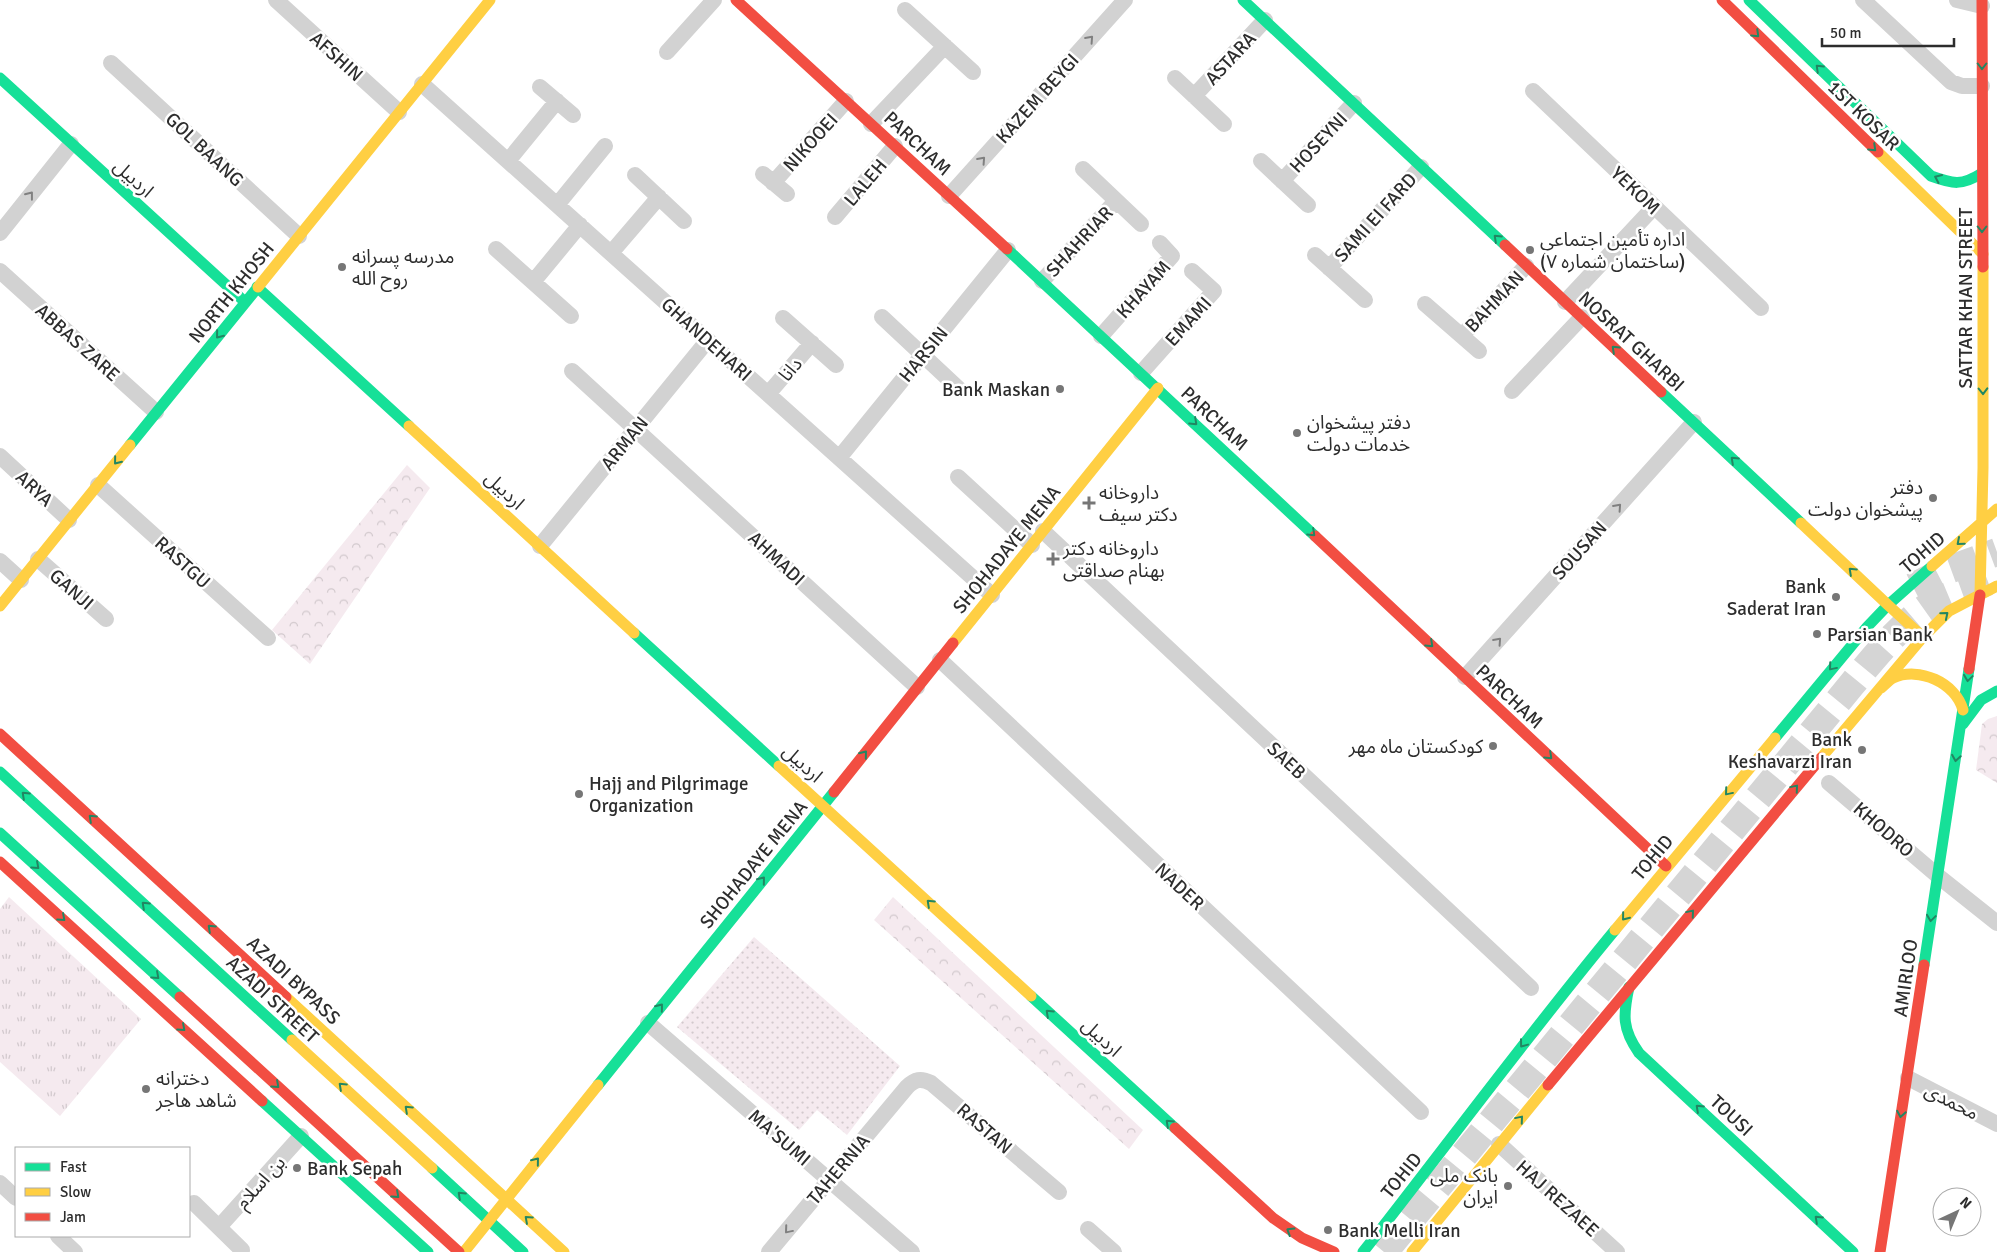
<svg xmlns="http://www.w3.org/2000/svg" width="1997" height="1252" font-family="Signika,'Noto Sans Arabic',sans-serif">
<defs>
<pattern id="grass-tufts" width="24" height="20" patternUnits="userSpaceOnUse" patternTransform="scale(1.25)"><rect width="24" height="20" fill="#f5eaef"/><path d="M3 7l-1-3M5 7V3M7 7l1-3M15 17l-1-3M17 17v-4M19 17l1-3" fill="none" stroke="#d2c9cd"/></pattern>
<pattern id="park-crowns" width="20" height="18" patternUnits="userSpaceOnUse" patternTransform="scale(1.25)"><rect width="20" height="18" fill="#f5eaef"/><path d="M2 6a3 3 0 1 1 6 0M12 15a3 3 0 1 1 6 0" fill="none" stroke="#d2c9cd"/></pattern>
<pattern id="garden-dots" width="8" height="8" patternUnits="userSpaceOnUse" patternTransform="scale(1.25)"><rect width="8" height="8" fill="#f5eaef"/><path d="M2 2h.1M6 6h.1" fill="none" stroke="#d2c9cd" stroke-width="1.8" stroke-linecap="round"/></pattern>
</defs>
<rect width="100%" height="100%" fill="#fff"/>
<path fill="url(#grass-tufts)" d="M9 897 141 1019 60 1116 0 1062V909Z"/>
<path fill="url(#park-crowns)" d="M407 465 430 488 310 664 272 630Z
M1997 716V783L1976 770 1982 724 1988 719Z
M893 897 1143 1130 1129 1149 874 920Z"/>
<path fill="url(#garden-dots)" d="M754 937 900 1066 847 1135 817 1110 799 1130 677 1027Z"/>
<g fill="none" stroke-linecap="round" stroke-linejoin="round">
<path stroke="#d5d5d5" stroke-width="28" stroke-dasharray="28 14" stroke-linecap="butt" d="M1913 587 1940 573 1997 552
M1384 1252 1834 706C1861 674 1887 638 1920 612 1943 594 1971 589 1997 578"/>
<path stroke="#d2d2d2" stroke-width="16" d="M276 0 399 112
M1863 0 1951 82 1962 86H1982
M1957 0 1982 6
M905 10 973 72
M667 52 714 0
M111 63 299 236
M1175 78 1224 124
M422 84 992 595
M540 87 573 115
M1533 91 1761 308
M1194 96 1265 20
M871 124 945 46
M508 161 557 101
M1261 161 1308 205
M1083 169 1141 224
M763 174 787 194
M635 175 684 221
M1282 181 1354 103
M773 183 846 101
M949 196 1125 0
M557 205 605 146
M835 217 895 146
M0 233 71 144
M496 249 571 316
M611 253 659 197
M1315 255 1365 300
M1329 268 1421 167
M0 271 156 412
M1042 281 1116 201
M533 282 580 225
M1565 302 1654 207
M1425 304 1479 351
M882 317 959 389
M783 318 836 365
M1101 336 1172 256 1160 243
M1462 336 1526 266
M572 371 917 687
M1141 373 1214 291 1192 271
M1512 391 1582 317
M768 394 812 343
M0 456 69 520
M839 458 1008 250
M958 477 1032 545
M98 485 268 638
M1043 531 1531 988
M540 546 708 340
M38 559 106 619
M0 561 21 580
M940 660 1421 1112
M1465 677 1694 422
M1829 783 1938 876 1997 923
M648 1023 912 1252
M1908 1078 1997 1124
M1499 1144 1617 1252
M0 1183 16 1198
M194 1203 242 1250
M219 1227 301 1136
M1088 1229 1114 1252
M58 1236 75 1252
M769 1252 907 1087C915 1079 921 1078 931 1083L1059 1192"/>
<path stroke="#16e098" stroke-width="11" d="M1243 0 1505 245
M1749 0 1931 176C1953 184 1962 186 1982 173
M0 78 245 302
M1007 249 1315 536
M257 287 409 426
M1661 392 1801 523
M130 445 258 287
M634 633 779 766
M1963 724 1981 700 1997 691
M1775 738 1867 627 1888 605 1932 566
M0 772 292 1040
M0 833 180 997
M1924 965 1969 669
M1629 987C1623 1015 1622 1029 1639 1053L1853 1252
M1031 996 1175 1128
M598 1085 834 792
M262 1101 428 1252
M432 1168 523 1252
M1363 1252C1447 1145 1528 1035 1615 930"/>
<path stroke="#ffcf43" stroke-width="11" d="M1878 152 1983 254
M258 287 490 0
M409 426 634 633
M1801 523 1888 605
M1932 566 1997 509
M1980 595 1983 468V267
M1888 605 1923 637
M0 606 130 445
M953 643 1158 388
M1881 688C1885 685 1889 680 1893 678 1919 666 1956 683 1963 710
M1821 758 1923 637 1949 611 1997 586
M779 766 1031 996
M1615 930 1775 738
M286 997 564 1252
M292 1040 432 1168
M464 1252 598 1085
M1412 1252 1548 1085"/>
<path stroke="#f24e42" stroke-width="11" d="M736 0 1007 249
M1722 0 1878 152
M1982 0 1983 267
M1505 245 1661 392
M1315 536 1666 866
M1969 669 1980 595
M0 734 286 997
M834 792 953 643
M0 862 262 1101
M180 997 459 1252
M1548 1085 1821 758
M1175 1128 1273 1218 1302 1238 1334 1252
M1880 1252 1924 965"/>
</g>
<defs><path id="oneway-chevron" d="M-2-3.5L2.5 0L-2 3.5" fill="none" stroke-width="1.6" stroke-linecap="round" stroke-linejoin="round" transform="scale(1.25)"/></defs>
<g stroke="#228662">
<use href="#oneway-chevron" transform="translate(1756 34) rotate(44)"/>
<use href="#oneway-chevron" transform="translate(1982 66) rotate(90)"/>
<use href="#oneway-chevron" transform="translate(1819 68) rotate(-136)"/>
<use href="#oneway-chevron" transform="translate(1873 148) rotate(44)"/>
<use href="#oneway-chevron" transform="translate(1938 178) rotate(-156)"/>
<use href="#oneway-chevron" transform="translate(1982 229) rotate(90)"/>
<use href="#oneway-chevron" transform="translate(1497 238) rotate(-137)"/>
<use href="#oneway-chevron" transform="translate(219 335) rotate(129)"/>
<use href="#oneway-chevron" transform="translate(1615 349) rotate(-137)"/>
<use href="#oneway-chevron" transform="translate(1983 391) rotate(89)"/>
<use href="#oneway-chevron" transform="translate(1194 422) rotate(43)"/>
<use href="#oneway-chevron" transform="translate(1734 460) rotate(-137)"/>
<use href="#oneway-chevron" transform="translate(117 461) rotate(129)"/>
<use href="#oneway-chevron" transform="translate(1312 533) rotate(43)"/>
<use href="#oneway-chevron" transform="translate(1960 542) rotate(139)"/>
<use href="#oneway-chevron" transform="translate(1852 571) rotate(-137)"/>
<use href="#oneway-chevron" transform="translate(1945 615) rotate(-40)"/>
<use href="#oneway-chevron" transform="translate(1430 644) rotate(43)"/>
<use href="#oneway-chevron" transform="translate(1832 667) rotate(130)"/>
<use href="#oneway-chevron" transform="translate(1968 678) rotate(98)"/>
<use href="#oneway-chevron" transform="translate(864 754) rotate(-51)"/>
<use href="#oneway-chevron" transform="translate(1549 756) rotate(43)"/>
<use href="#oneway-chevron" transform="translate(1956 758) rotate(99)"/>
<use href="#oneway-chevron" transform="translate(1795 788) rotate(-50)"/>
<use href="#oneway-chevron" transform="translate(1728 792) rotate(130)"/>
<use href="#oneway-chevron" transform="translate(25 795) rotate(-137)"/>
<use href="#oneway-chevron" transform="translate(92 818) rotate(-137)"/>
<use href="#oneway-chevron" transform="translate(36 866) rotate(42)"/>
<use href="#oneway-chevron" transform="translate(762 880) rotate(-51)"/>
<use href="#oneway-chevron" transform="translate(930 903) rotate(-137)"/>
<use href="#oneway-chevron" transform="translate(145 905) rotate(-137)"/>
<use href="#oneway-chevron" transform="translate(1691 913) rotate(-50)"/>
<use href="#oneway-chevron" transform="translate(1625 917) rotate(129)"/>
<use href="#oneway-chevron" transform="translate(62 918) rotate(42)"/>
<use href="#oneway-chevron" transform="translate(1931 918) rotate(98)"/>
<use href="#oneway-chevron" transform="translate(211 928) rotate(-137)"/>
<use href="#oneway-chevron" transform="translate(156 976) rotate(42)"/>
<use href="#oneway-chevron" transform="translate(660 1007) rotate(-51)"/>
<use href="#oneway-chevron" transform="translate(1049 1013) rotate(-137)"/>
<use href="#oneway-chevron" transform="translate(182 1028) rotate(42)"/>
<use href="#oneway-chevron" transform="translate(1523 1044) rotate(127)"/>
<use href="#oneway-chevron" transform="translate(276 1085) rotate(42)"/>
<use href="#oneway-chevron" transform="translate(342 1086) rotate(-137)"/>
<use href="#oneway-chevron" transform="translate(1699 1108) rotate(-137)"/>
<use href="#oneway-chevron" transform="translate(408 1109) rotate(-137)"/>
<use href="#oneway-chevron" transform="translate(1901 1114) rotate(100)"/>
<use href="#oneway-chevron" transform="translate(1520 1119) rotate(-50)"/>
<use href="#oneway-chevron" transform="translate(1169 1123) rotate(-137)"/>
<use href="#oneway-chevron" transform="translate(536 1161) rotate(-51)"/>
<use href="#oneway-chevron" transform="translate(396 1195) rotate(42)"/>
<use href="#oneway-chevron" transform="translate(461 1195) rotate(-137)"/>
<use href="#oneway-chevron" transform="translate(528 1219) rotate(-138)"/>
<use href="#oneway-chevron" transform="translate(1818 1219) rotate(-137)"/>
<use href="#oneway-chevron" transform="translate(1290 1231) rotate(-148)"/>
</g>
<g stroke="#808080">
<use href="#oneway-chevron" transform="translate(1090 39) rotate(-48)"/>
<use href="#oneway-chevron" transform="translate(982 160) rotate(-48)"/>
<use href="#oneway-chevron" transform="translate(30 195) rotate(-52)"/>
<use href="#oneway-chevron" transform="translate(1618 507) rotate(-48)"/>
<use href="#oneway-chevron" transform="translate(1498 641) rotate(-48)"/>
<use href="#oneway-chevron" transform="translate(788 1230) rotate(130)"/>
</g>
<g fill="#767676" stroke="#fff" stroke-width="2">
<circle cx="1530" cy="250" r="5"/>
<circle cx="342" cy="267" r="5"/>
<circle cx="1060" cy="389" r="5"/>
<circle cx="1297" cy="433" r="5"/>
<circle cx="1933" cy="498" r="5"/>
<path d="M1086.5 495.5h5v5h5v5h-5v5h-5v-5h-5v-5h5z"/>
<path d="M1050.5 551.5h5v5h5v5h-5v5h-5v-5h-5v-5h5z"/>
<circle cx="1836" cy="597" r="5"/>
<circle cx="1817" cy="634" r="5"/>
<circle cx="1493" cy="746" r="5"/>
<circle cx="1862" cy="750" r="5"/>
<circle cx="579" cy="794" r="5"/>
<circle cx="146" cy="1089" r="5"/>
<circle cx="297" cy="1168" r="5"/>
<circle cx="1508" cy="1186" r="5"/>
<circle cx="1328" cy="1230" r="5"/>
</g>
<g text-anchor="middle" stroke-width="5" stroke-linejoin="round" paint-order="stroke">
<g font-size="19" fill="#2d2d2d" stroke="#fff">
<text transform="translate(337 56) rotate(42)" y="7">AFSHIN</text>
<text transform="translate(1230 58) rotate(-47)" y="7">ASTARA</text>
<text transform="translate(1037 98) rotate(-48)" y="7">KAZEM BEYGI</text>
<text transform="translate(1864 115) rotate(44)" y="7">1ST KOSAR</text>
<text transform="translate(810 142) rotate(-48)" y="7">NIKOOEI</text>
<text transform="translate(1318 142) rotate(-47)" y="7">HOSEYNI</text>
<text transform="translate(918 143) rotate(43)" y="7">PARCHAM</text>
<text transform="translate(205 149) rotate(43)" y="7">GOL BAANG</text>
<text transform="translate(134 178) rotate(42)" y="7">اردبیل</text>
<text transform="translate(865 182) rotate(-50)" y="7">LALEH</text>
<text transform="translate(1636 190) rotate(44)" y="7">YEKOM</text>
<text transform="translate(1375 217) rotate(-48)" y="7">SAMI EI FARD</text>
<text transform="translate(1079 241) rotate(-47)" y="7">SHAHRIAR</text>
<text transform="translate(1143 289) rotate(-48)" y="7">KHAYAM</text>
<text transform="translate(231 292) rotate(-51)" y="7">NORTH KHOSH</text>
<text transform="translate(1965 298) rotate(-90)" y="7">SATTAR KHAN STREET</text>
<text transform="translate(1494 301) rotate(-47)" y="7">BAHMAN</text>
<text transform="translate(1188 321) rotate(-48)" y="7">EMAMI</text>
<text transform="translate(707 339) rotate(42)" y="7">GHANDEHARI</text>
<text transform="translate(1632 341) rotate(43)" y="7">NOSRAT GHARBI</text>
<text transform="translate(78 342) rotate(42)" y="7">ABBAS ZARE</text>
<text transform="translate(923 354) rotate(-51)" y="7">HARSIN</text>
<text transform="translate(790 369) rotate(-49)" y="7">دانا</text>
<text transform="translate(1215 418) rotate(43)" y="7">PARCHAM</text>
<text transform="translate(624 443) rotate(-51)" y="7">ARMAN</text>
<text transform="translate(35 488) rotate(43)" y="7">ARYA</text>
<text transform="translate(505 490) rotate(43)" y="7">اردبیل</text>
<text transform="translate(1006 549) rotate(-51)" y="7">SHOHADAYE MENA</text>
<text transform="translate(1579 550) rotate(-48)" y="7">SOUSAN</text>
<text transform="translate(1922 552) rotate(-41)" y="7">TOHID</text>
<text transform="translate(777 558) rotate(43)" y="7">AHMADI</text>
<text transform="translate(183 562) rotate(42)" y="7">RASTGU</text>
<text transform="translate(72 589) rotate(41)" y="7">GANJI</text>
<text transform="translate(1510 696) rotate(43)" y="7">PARCHAM</text>
<text transform="translate(1287 760) rotate(43)" y="7">SAEB</text>
<text transform="translate(803 763) rotate(42)" y="7">اردبیل</text>
<text transform="translate(1884 829) rotate(41)" y="7">KHODRO</text>
<text transform="translate(1652 857) rotate(-50)" y="7">TOHID</text>
<text transform="translate(753 864) rotate(-51)" y="7">SHOHADAYE MENA</text>
<text transform="translate(1180 886) rotate(43)" y="7">NADER</text>
<text transform="translate(1905 978) rotate(-82)" y="7">AMIRLOO</text>
<text transform="translate(294 980) rotate(43)" y="7">AZADI BYPASS</text>
<text transform="translate(273 999) rotate(43)" y="7">AZADI STREET</text>
<text transform="translate(1102 1037) rotate(43)" y="7">اردبیل</text>
<text transform="translate(1952 1101) rotate(27)" y="7">محمدی</text>
<text transform="translate(1732 1115) rotate(43)" y="7">TOUSI</text>
<text transform="translate(985 1128) rotate(41)" y="7">RASTAN</text>
<text transform="translate(780 1137) rotate(41)" y="7">MA'SUMI</text>
<text transform="translate(838 1169) rotate(-50)" y="7">TAHERNIA</text>
<text transform="translate(1401 1175) rotate(-51)" y="7">TOHID</text>
<text transform="translate(260 1182) rotate(-48)" y="7">بن اسلام</text>
<text transform="translate(1558 1198) rotate(42)" y="7">HAJ REZAEE</text>
</g>
<g font-size="19" fill="#2d2d2d" stroke="#fff" text-anchor="start">
<text x="1540" y="246">اداره تأمین اجتماعی<tspan x="1540" dy="22">(ساختمان شماره ۷)</tspan></text>
<text x="352" y="263">مدرسه پسرانه<tspan x="352" dy="22">روح الله</tspan></text>
<text x="1050" y="396" text-anchor="end">Bank Maskan</text>
<text x="1307" y="429">دفتر پیشخوان<tspan x="1307" dy="22">خدمات دولت</tspan></text>
<text x="1923" y="494" text-anchor="end">دفتر<tspan x="1923" dy="22">پیشخوان دولت</tspan></text>
<text x="1099" y="499">داروخانه<tspan x="1099" dy="22">دکتر سیف</tspan></text>
<text x="1063" y="555">داروخانه دکتر<tspan x="1063" dy="22">بهنام صداقتی</tspan></text>
<text x="1826" y="593" text-anchor="end">Bank<tspan x="1826" dy="22">Saderat Iran</tspan></text>
<text x="1827" y="641">Parsian Bank</text>
<text x="1852" y="746" text-anchor="end">Bank<tspan x="1852" dy="22">Keshavarzi Iran</tspan></text>
<text x="1483" y="753" text-anchor="end">کودکستان ماه مهر</text>
<text x="589" y="790">Hajj and Pilgrimage<tspan x="589" dy="22">Organization</tspan></text>
<text x="156" y="1085">دخترانه<tspan x="156" dy="22">شاهد هاجر</tspan></text>
<text x="307" y="1175">Bank Sepah</text>
<text x="1498" y="1182" text-anchor="end">بانک ملی<tspan x="1498" dy="22">ایران</tspan></text>
<text x="1338" y="1237">Bank Melli Iran</text>
</g>
</g>
<rect x="15" y="1147" width="175" height="90" fill="#ffffff" stroke="#ababab"/>
<rect x="25" y="1163" width="25" height="8" fill="#16e098" stroke="#ababab"/>
<text x="60" y="1172" font-size="15" fill="#2d2d2d">Fast</text>
<rect x="25" y="1188" width="25" height="8" fill="#ffcf43" stroke="#ababab"/>
<text x="60" y="1197" font-size="15" fill="#2d2d2d">Slow</text>
<rect x="25" y="1213" width="25" height="8" fill="#f24e42" stroke="#ababab"/>
<text x="60" y="1222" font-size="15" fill="#2d2d2d">Jam</text>
<g transform="translate(1957 1212) rotate(44)"><circle r="24" fill="#ffffff" stroke="#ababab"/>
<path d="M0-4L9 19L0 12L-9 19Z" fill="#767676"/>
<text y="-8" font-size="14" font-weight="bold" text-anchor="middle" fill="#2d2d2d">N</text>
</g>
<path d="M1822 38v8h132v-8" fill="none" stroke="#2d2d2d" stroke-width="2.5"/>
<text x="1830" y="38" font-size="15" fill="#2d2d2d" stroke="#ffffff" stroke-width="4" paint-order="stroke">50 m</text>
</svg>
